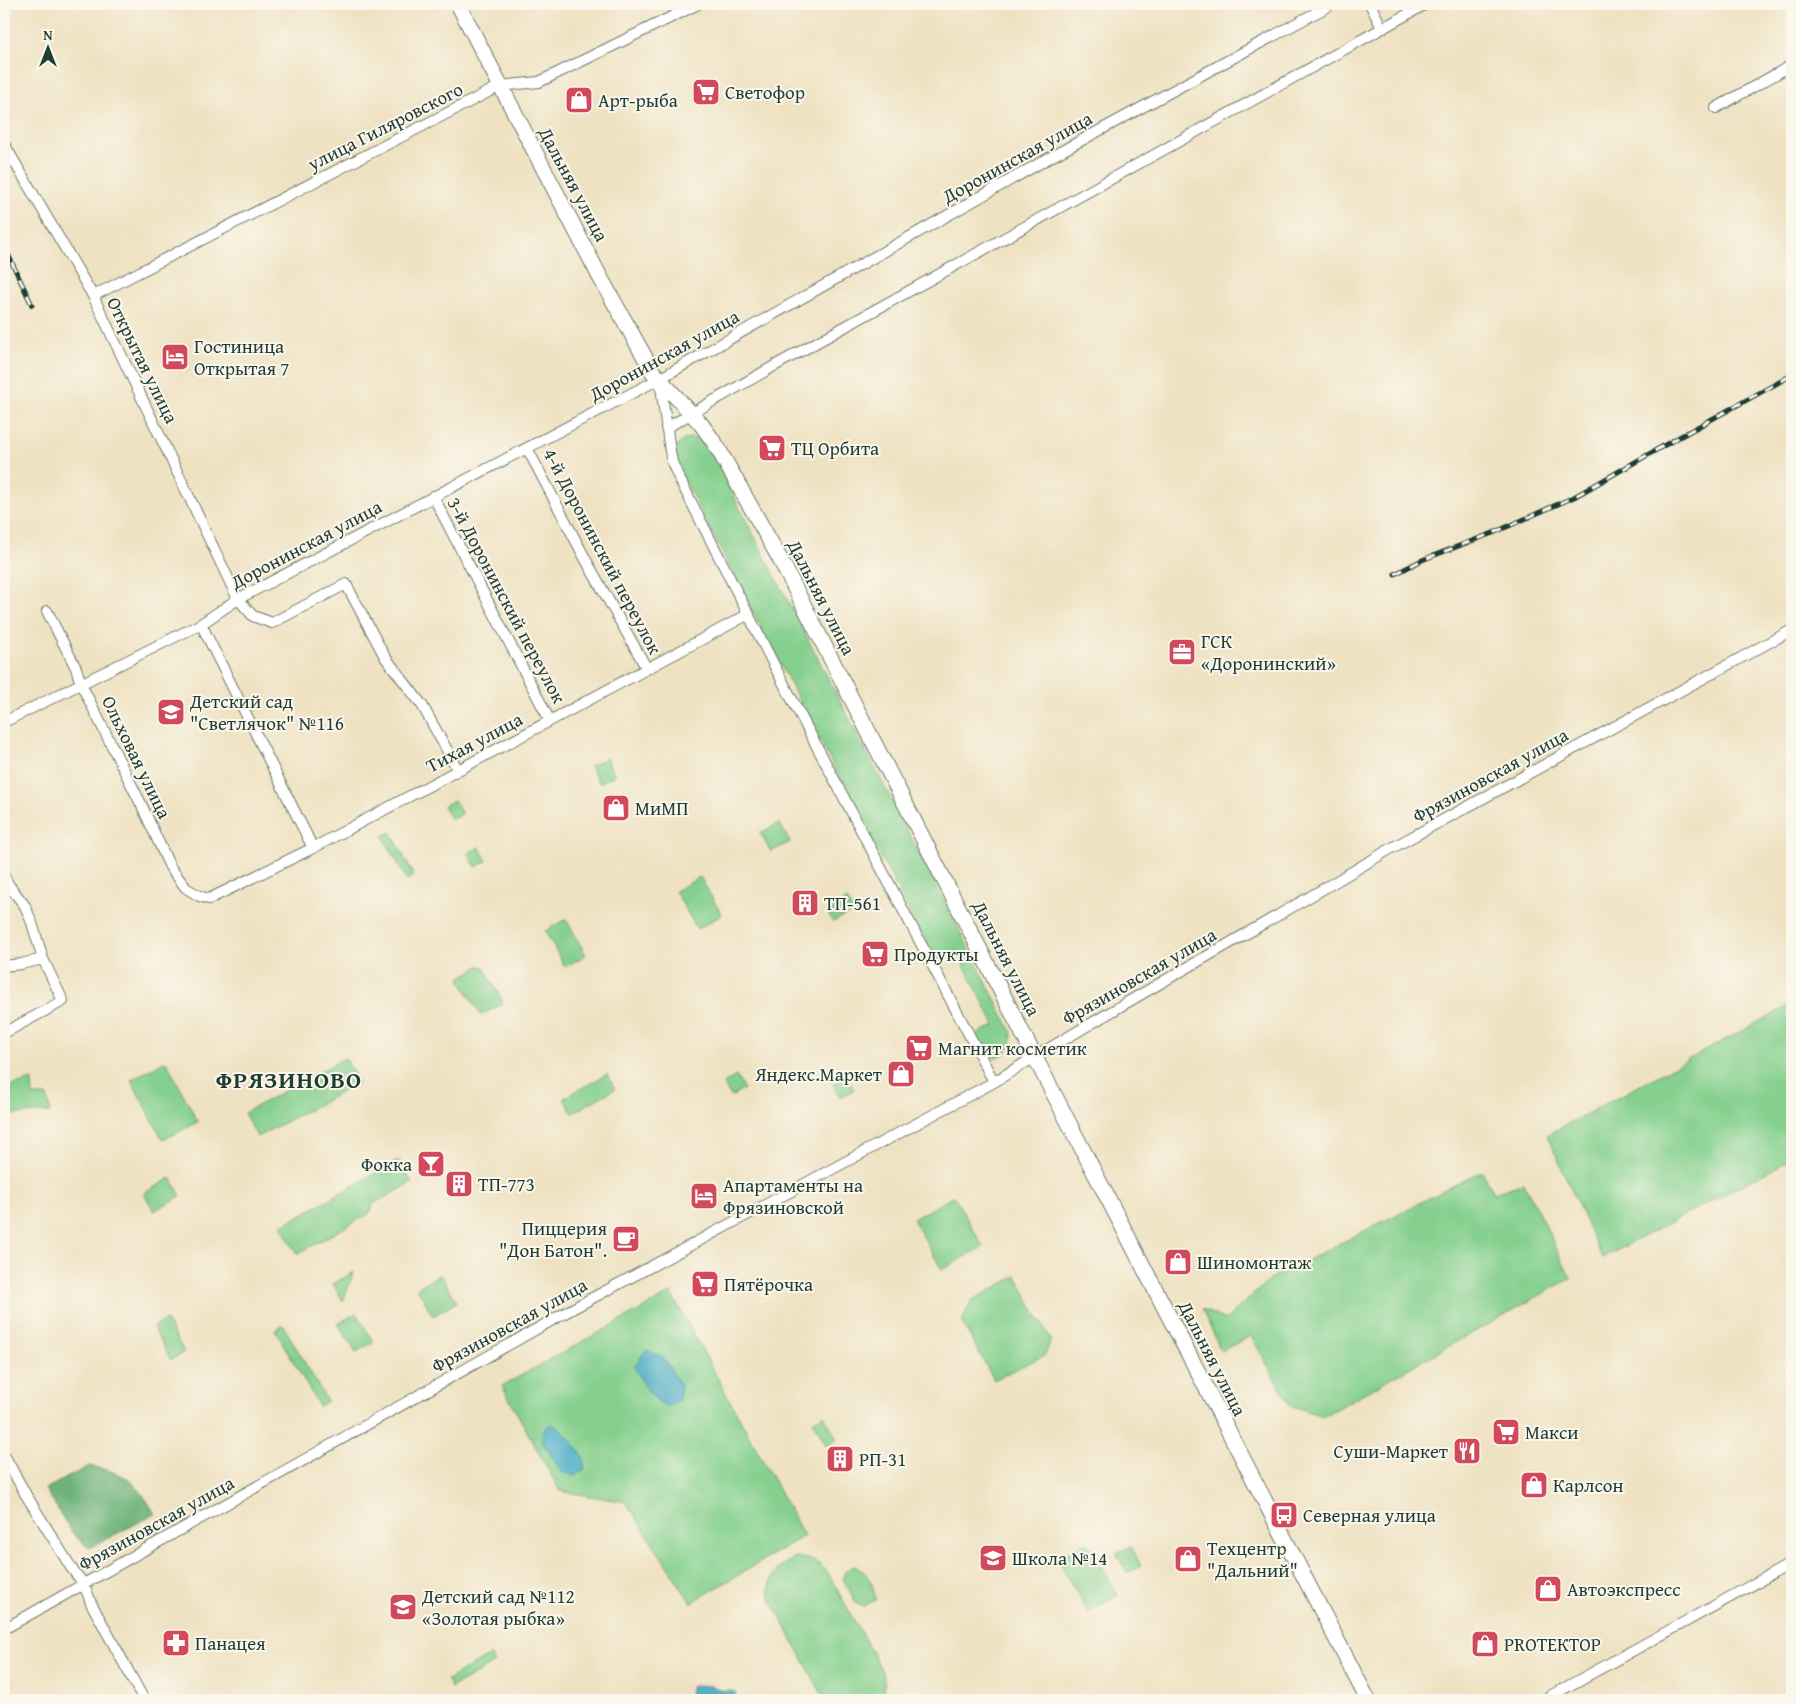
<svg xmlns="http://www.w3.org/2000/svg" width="1796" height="1704" font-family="'Gentium Book Plus',serif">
<rect width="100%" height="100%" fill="#fbf7ec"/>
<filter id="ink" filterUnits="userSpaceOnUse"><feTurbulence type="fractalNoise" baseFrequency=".02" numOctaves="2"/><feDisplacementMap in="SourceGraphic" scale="10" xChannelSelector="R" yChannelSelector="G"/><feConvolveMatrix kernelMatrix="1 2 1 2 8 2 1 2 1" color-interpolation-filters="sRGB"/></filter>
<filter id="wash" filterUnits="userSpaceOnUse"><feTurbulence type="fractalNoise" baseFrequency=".0096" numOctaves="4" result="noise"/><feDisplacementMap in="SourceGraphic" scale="20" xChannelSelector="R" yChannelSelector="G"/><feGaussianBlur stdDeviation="1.12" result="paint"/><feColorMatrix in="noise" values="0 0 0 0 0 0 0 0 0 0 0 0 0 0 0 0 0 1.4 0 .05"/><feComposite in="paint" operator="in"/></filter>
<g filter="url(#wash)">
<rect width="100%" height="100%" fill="#efe2c2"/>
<path fill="#85d08e" stroke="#528661" d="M690 438 698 439 708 447 1011 1030C1016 1045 1001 1065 985 1054 980 1050 977 1042 973 1036L995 1025 957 952 936 963 676 464C675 451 675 441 690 438Z
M606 758 615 775 599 783 590 766Z
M454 800 462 814 451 820 443 806Z
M779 823 790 842 771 852 760 833Z
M391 832 414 876 407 880 383 836Z
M479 847 487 861 476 867 468 853Z
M700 877 722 915 697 929 675 891Z
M847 900 853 911 833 922 827 912Z
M566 919 586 955 565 967 545 931Z
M479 966 484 967 503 1002 502 1004 481 1015 460 980 461 977Z
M1792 1004V1159L1602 1258 1547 1135Z
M345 1058 359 1083 257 1137 244 1113Z
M166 1061 198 1122 163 1140 131 1080Z
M607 1074 615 1089 572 1113 564 1098Z
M736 1076 744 1089 731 1097 723 1084Z
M847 1077 854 1090 840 1097 833 1084Z
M32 1080 33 1096H47L51 1112 4 1115V1088Z
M399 1160 412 1183 374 1203 369 1214 297 1254 281 1226Z
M1482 1171 1494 1193 1524 1183 1571 1278 1323 1416 1290 1405 1251 1336 1221 1351 1202 1309 1225 1320 1272 1278Z
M171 1178 181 1196 154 1211 144 1193Z
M954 1196 983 1247 942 1270 913 1219Z
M354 1272 343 1301 333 1284Z
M440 1274 457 1302 433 1316 417 1288Z
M1016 1276 1051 1340 1045 1355 994 1380 962 1322 971 1301Z
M671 1293 804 1536 691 1603 626 1502 560 1491 502 1386Z
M356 1313 374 1342 356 1352 338 1324Z
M166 1320 184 1352 171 1360 153 1327Z
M283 1325 327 1401 319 1406 275 1330Z
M824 1415 837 1439 826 1445 813 1421Z
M1087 1542 1118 1595 1088 1612 1057 1559Z
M1131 1546 1141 1566 1127 1573 1116 1553Z
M797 1558C811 1558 821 1563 829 1575L881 1669 885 1684 880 1700H825L770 1598C768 1578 777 1564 797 1558Z
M855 1565C866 1570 876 1588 875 1600L864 1606 857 1604 843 1579 845 1571Z
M490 1655 495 1663 451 1688 447 1680Z"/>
<path fill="#6cb279" stroke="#467856" d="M89 1466C127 1473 136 1481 155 1514L89 1548 73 1534 45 1489Z"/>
<path fill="#46aac6" stroke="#32747d" d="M646 1350 663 1357 681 1386 679 1400 667 1407C650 1398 642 1383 634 1366Z
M550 1424 561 1429 579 1450 585 1461 584 1470 574 1476 562 1472 543 1443 542 1431Z
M696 1685 711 1686 723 1691H732L736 1693 732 1700H691L690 1687Z"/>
</g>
<g filter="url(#ink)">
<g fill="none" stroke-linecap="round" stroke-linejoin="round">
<defs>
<path id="street" d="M1370 4 1382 28
M1716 108 1792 65
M4 144 93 296 238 599 253 616 272 623 346 584 385 657 422 705 458 770
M93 296 500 86 539 82 698 4
M660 380 670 451 672 462 677 474 776 669 994 1082
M666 428 776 365 1426 4
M527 448 587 562 647 669
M433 496 550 721
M47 611 76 668 81 684 142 806 170 867 186 888 199 896 209 899 313 848 749 614
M201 624 313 848
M4 722 201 624 238 599 659 379 1049 158 1332 4
M4 875 8 884 25 906 32 923 43 959 63 1001 4 1033
M4 966 21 964 43 959
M4 1455 26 1495 72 1569 84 1584 91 1603 144 1700
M4 1629 572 1309 994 1082C1124 1001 1259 929 1390 849L1792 630
M1543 1700 1792 1563"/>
<path id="secondary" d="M458 4 600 277 653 372 701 424 716 445 780 559 1045 1077 1368 1700"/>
</defs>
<use href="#street" stroke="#687766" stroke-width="12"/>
<use href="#secondary" stroke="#687766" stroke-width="17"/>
<use href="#street" stroke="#fff" stroke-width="10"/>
<use href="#secondary" stroke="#fff" stroke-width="15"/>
<defs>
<path id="rail" d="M4 246 32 305
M1395 574 1422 560 1493 533 1574 497 1672 441 1792 375"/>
</defs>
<use href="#rail" stroke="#1f3d34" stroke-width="5"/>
<use href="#rail" stroke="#fbf7ec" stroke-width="3" stroke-dasharray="9" stroke-linecap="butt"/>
</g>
</g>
<defs>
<symbol id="supermarket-square" viewBox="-11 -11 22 22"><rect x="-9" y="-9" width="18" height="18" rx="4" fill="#d1495b" stroke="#fbf7ec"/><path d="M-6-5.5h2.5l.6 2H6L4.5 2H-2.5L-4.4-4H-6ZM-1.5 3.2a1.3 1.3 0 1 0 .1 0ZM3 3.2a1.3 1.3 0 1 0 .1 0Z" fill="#fff"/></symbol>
<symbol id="shop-square" viewBox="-11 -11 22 22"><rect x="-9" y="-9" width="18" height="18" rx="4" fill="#d1495b" stroke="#fbf7ec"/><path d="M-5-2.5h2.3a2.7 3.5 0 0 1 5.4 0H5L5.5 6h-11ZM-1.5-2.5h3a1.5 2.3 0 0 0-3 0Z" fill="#fff"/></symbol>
<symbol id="hotel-square" viewBox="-11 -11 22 22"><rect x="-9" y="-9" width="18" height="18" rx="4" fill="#d1495b" stroke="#fbf7ec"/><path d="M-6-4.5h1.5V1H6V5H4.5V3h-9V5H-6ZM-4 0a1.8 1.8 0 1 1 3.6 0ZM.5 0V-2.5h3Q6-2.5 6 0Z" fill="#fff"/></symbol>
<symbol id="office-square" viewBox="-11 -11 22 22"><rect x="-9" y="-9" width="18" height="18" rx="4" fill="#d1495b" stroke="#fbf7ec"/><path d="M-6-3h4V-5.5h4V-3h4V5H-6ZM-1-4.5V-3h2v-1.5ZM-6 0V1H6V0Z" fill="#fff"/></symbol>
<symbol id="school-square" viewBox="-11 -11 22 22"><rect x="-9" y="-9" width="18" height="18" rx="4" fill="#d1495b" stroke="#fbf7ec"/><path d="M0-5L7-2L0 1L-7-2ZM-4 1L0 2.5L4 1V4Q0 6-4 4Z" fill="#fff"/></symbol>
<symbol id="building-square" viewBox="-11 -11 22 22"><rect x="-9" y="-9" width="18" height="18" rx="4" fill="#d1495b" stroke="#fbf7ec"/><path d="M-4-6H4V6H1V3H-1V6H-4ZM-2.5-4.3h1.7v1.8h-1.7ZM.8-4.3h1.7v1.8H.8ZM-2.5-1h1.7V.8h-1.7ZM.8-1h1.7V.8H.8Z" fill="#fff"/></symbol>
<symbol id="bar-square" viewBox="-11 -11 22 22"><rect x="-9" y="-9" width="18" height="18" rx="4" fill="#d1495b" stroke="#fbf7ec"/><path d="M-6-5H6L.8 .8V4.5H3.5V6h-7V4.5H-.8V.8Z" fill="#fff"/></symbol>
<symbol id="cafe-square" viewBox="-11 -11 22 22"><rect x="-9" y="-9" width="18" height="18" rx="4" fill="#d1495b" stroke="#fbf7ec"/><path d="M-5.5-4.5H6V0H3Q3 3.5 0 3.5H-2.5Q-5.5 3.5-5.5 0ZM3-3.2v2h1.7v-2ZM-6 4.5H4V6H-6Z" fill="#fff"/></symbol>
<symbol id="restaurant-square" viewBox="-11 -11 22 22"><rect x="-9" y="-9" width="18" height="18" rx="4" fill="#d1495b" stroke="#fbf7ec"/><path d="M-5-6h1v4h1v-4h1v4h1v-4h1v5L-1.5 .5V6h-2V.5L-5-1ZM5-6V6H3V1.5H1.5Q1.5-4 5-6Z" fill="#fff"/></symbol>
<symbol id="bus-square" viewBox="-11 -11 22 22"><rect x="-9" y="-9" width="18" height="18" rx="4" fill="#d1495b" stroke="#fbf7ec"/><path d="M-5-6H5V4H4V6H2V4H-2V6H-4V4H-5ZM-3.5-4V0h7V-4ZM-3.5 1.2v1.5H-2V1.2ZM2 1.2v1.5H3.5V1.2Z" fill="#fff"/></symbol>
<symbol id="pharmacy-square" viewBox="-11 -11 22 22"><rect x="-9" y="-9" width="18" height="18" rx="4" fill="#d1495b" stroke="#fbf7ec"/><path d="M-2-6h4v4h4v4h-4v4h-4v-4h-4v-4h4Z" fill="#fff"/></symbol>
</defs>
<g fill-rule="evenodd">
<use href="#supermarket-square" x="690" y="76" width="32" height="32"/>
<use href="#shop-square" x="563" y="84" width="32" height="32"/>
<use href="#hotel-square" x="159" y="341" width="32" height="32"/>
<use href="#supermarket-square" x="756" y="432" width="32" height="32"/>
<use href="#office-square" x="1166" y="636" width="32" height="32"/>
<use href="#school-square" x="155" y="696" width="32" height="32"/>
<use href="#shop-square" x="600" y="792" width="32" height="32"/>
<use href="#building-square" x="789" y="887" width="32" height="32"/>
<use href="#supermarket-square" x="859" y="938" width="32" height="32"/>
<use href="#supermarket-square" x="903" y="1032" width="32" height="32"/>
<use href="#shop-square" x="885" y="1058" width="32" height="32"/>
<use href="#bar-square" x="415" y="1148" width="32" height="32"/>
<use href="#building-square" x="443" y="1168" width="32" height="32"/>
<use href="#hotel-square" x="688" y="1180" width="32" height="32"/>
<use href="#cafe-square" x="610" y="1223" width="32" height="32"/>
<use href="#shop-square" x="1162" y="1246" width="32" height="32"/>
<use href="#supermarket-square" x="689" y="1268" width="32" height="32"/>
<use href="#supermarket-square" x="1490" y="1416" width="32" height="32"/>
<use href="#restaurant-square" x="1451" y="1435" width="32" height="32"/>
<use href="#building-square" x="824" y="1443" width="32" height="32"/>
<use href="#shop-square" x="1518" y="1469" width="32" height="32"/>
<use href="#bus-square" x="1268" y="1499" width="32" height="32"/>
<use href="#school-square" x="977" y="1542" width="32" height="32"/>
<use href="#shop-square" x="1172" y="1543" width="32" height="32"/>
<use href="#shop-square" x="1532" y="1573" width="32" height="32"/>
<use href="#school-square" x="387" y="1591" width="32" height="32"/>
<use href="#pharmacy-square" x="160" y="1627" width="32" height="32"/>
<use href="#shop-square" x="1469" y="1628" width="32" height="32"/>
</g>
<g text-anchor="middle" stroke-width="4" stroke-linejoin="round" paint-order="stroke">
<g font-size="19" fill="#1f3d34" stroke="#fbf7ec" text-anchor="start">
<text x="725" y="99">Светофор</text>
<text x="598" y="107">Арт-рыба</text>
<text x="194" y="353">Гостиница<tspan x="194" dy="22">Открытая 7</tspan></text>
<text x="791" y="455">ТЦ Орбита</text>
<text x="1201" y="648">ГСК<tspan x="1201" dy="22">«Доронинский»</tspan></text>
<text x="190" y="708">Детский сад<tspan x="190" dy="22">"Светлячок" №116</tspan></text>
<text x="635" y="815">МиМП</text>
<text x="824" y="910">ТП-561</text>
<text x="894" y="961">Продукты</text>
<text x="938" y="1055">Магнит косметик</text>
<text x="882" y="1081" text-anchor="end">Яндекс.Маркет</text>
<text x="412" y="1171" text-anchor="end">Фокка</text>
<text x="478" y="1191">ТП-773</text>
<text x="723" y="1192">Апартаменты на<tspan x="723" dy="22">Фрязиновской</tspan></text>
<text x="607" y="1235" text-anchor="end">Пиццерия<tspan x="607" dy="22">"Дон Батон".</tspan></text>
<text x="1197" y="1269">Шиномонтаж</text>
<text x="724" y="1291">Пятёрочка</text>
<text x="1525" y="1439">Макси</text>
<text x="1448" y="1458" text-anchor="end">Суши-Маркет</text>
<text x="859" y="1466">РП-31</text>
<text x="1553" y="1492">Карлсон</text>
<text x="1303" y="1522">Северная улица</text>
<text x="1207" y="1555">Техцентр<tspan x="1207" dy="22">"Дальний"</tspan></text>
<text x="1012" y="1565">Школа №14</text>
<text x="1567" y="1596">Автоэкспресс</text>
<text x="422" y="1603">Детский сад №112<tspan x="422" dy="22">«Золотая рыбка»</tspan></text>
<text x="195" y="1650">Панацея</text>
<text x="1504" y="1651">PROТЕКТОР</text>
</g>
<g font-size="19" fill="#1f3d34" stroke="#fbf7ec">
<text transform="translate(385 126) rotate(-27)" y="7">улица Гиляровского</text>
<text transform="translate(1017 157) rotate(-29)" y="7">Доронинская улица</text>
<text transform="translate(574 184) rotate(62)" y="7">Дальняя улица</text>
<text transform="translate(664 355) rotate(-29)" y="7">Доронинская улица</text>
<text transform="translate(143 360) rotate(64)" y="7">Открытая улица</text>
<text transform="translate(306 544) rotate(-28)" y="7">Доронинская улица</text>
<text transform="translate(603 551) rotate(62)" y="7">4-й Доронинский переулок</text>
<text transform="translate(822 597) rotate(63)" y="7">Дальняя улица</text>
<text transform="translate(507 600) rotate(62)" y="7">3-й Доронинский переулок</text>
<text transform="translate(474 742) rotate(-28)" y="7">Тихая улица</text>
<text transform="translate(137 757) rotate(64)" y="7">Ольховая улица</text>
<text transform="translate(1490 775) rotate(-29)" y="7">Фрязиновская улица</text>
<text transform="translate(1007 958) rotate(63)" y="7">Дальняя улица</text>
<text transform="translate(1139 976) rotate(-30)" y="7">Фрязиновская улица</text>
<text transform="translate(509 1325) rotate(-29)" y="7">Фрязиновская улица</text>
<text transform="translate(1213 1358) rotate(63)" y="7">Дальняя улица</text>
<text transform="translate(156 1523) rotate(-29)" y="7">Фрязиновская улица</text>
</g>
<g font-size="24" font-weight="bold" letter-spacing="1" fill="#1f3d34" stroke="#fbf7ec">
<text x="289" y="1088">ФРЯЗИНОВО</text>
</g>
</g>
<rect width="1796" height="1704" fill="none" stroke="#fbf7ec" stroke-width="20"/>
<g transform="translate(48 48)" stroke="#fbf7ec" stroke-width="4" paint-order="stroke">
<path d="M0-4L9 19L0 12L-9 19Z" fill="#1f3d34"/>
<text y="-8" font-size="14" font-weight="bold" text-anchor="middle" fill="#1f3d34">N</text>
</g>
</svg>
